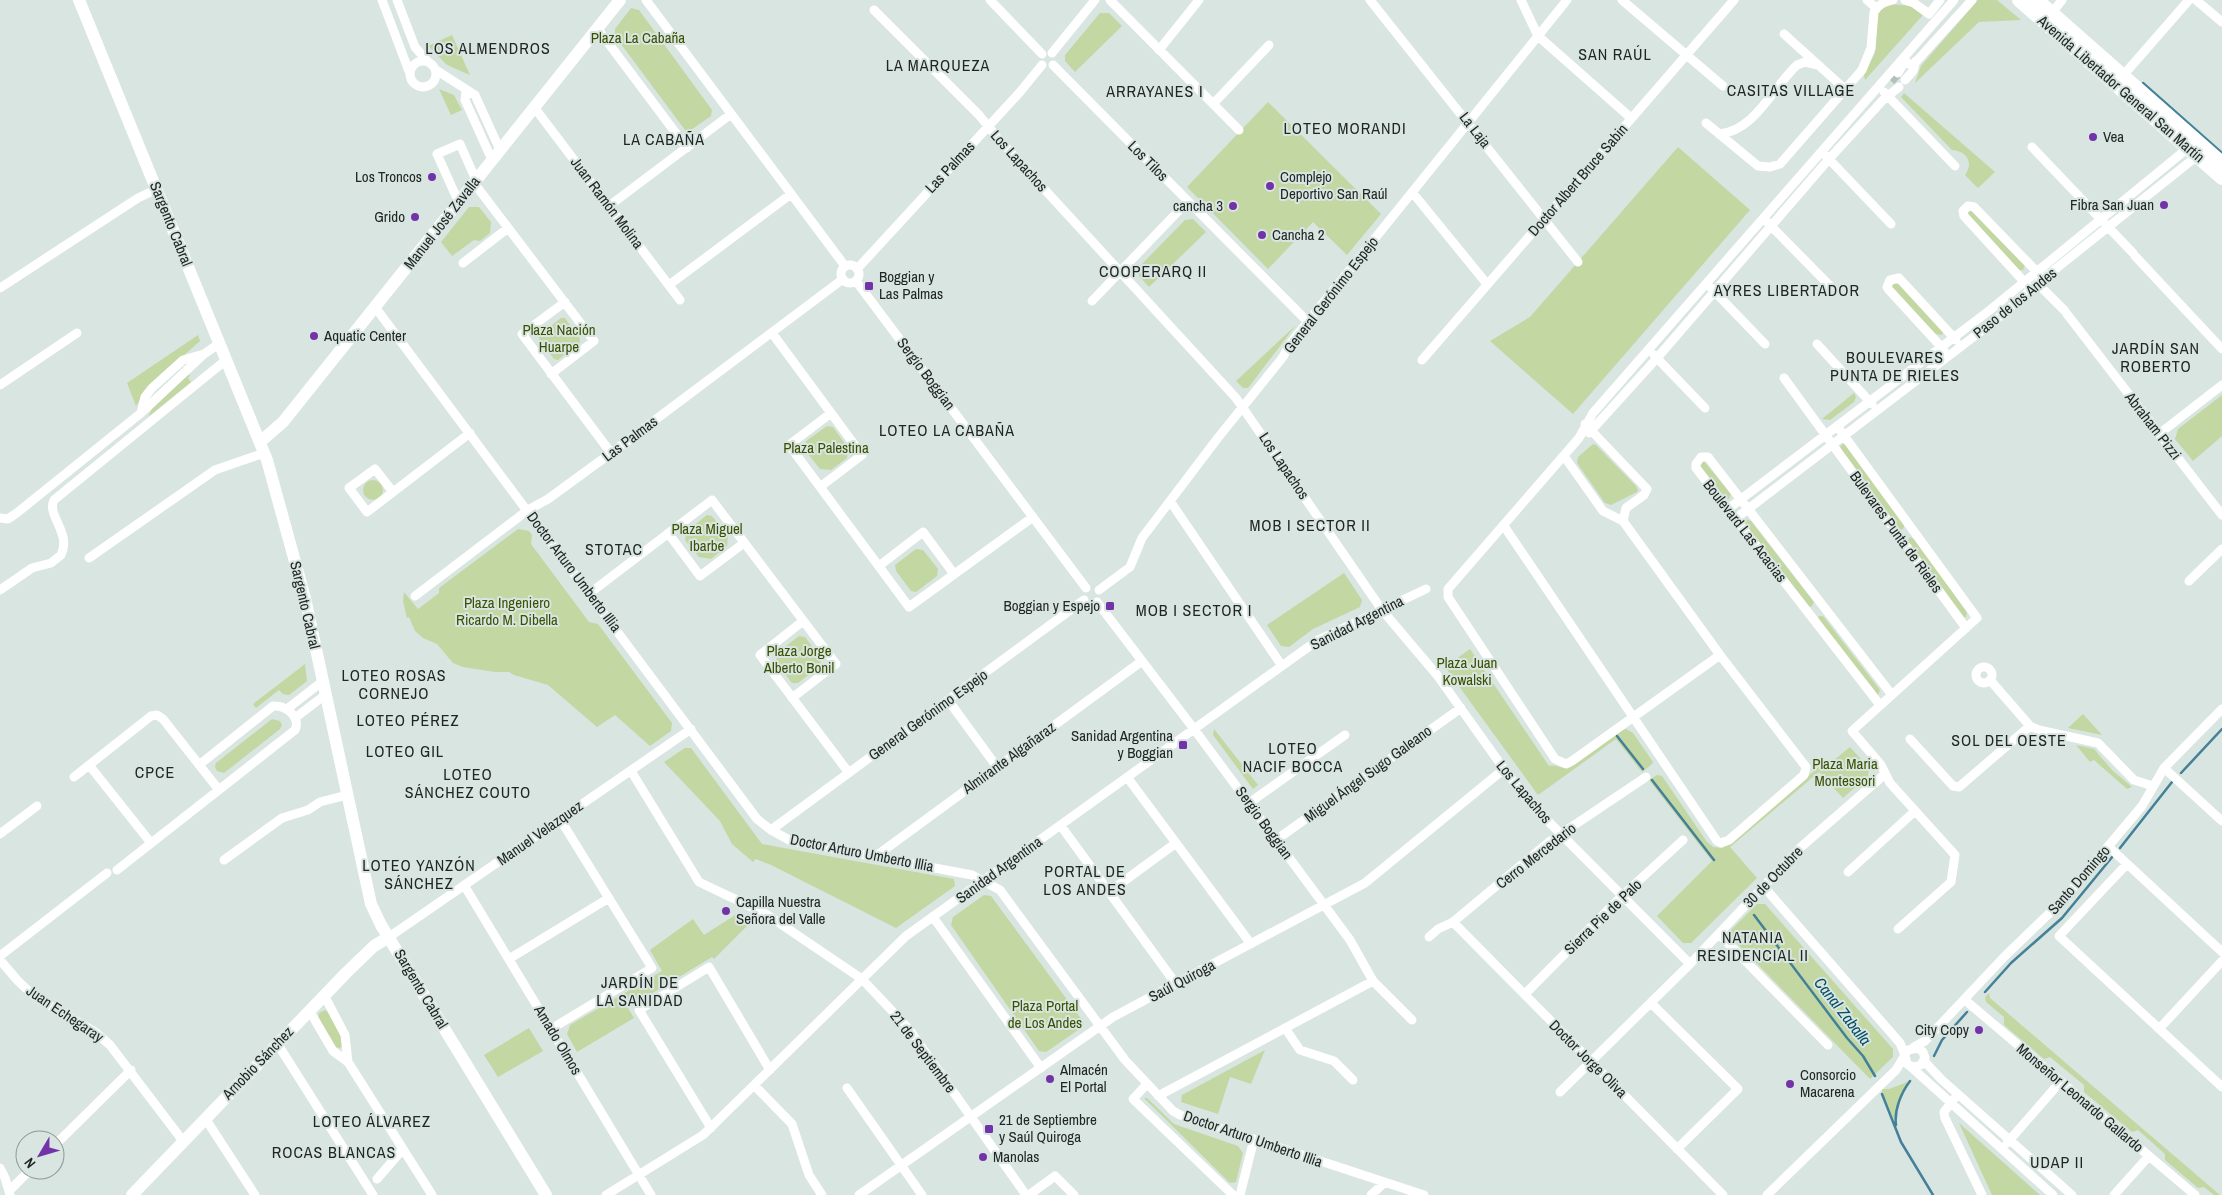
<svg xmlns="http://www.w3.org/2000/svg" width="2222" height="1195" font-family="'Archivo Narrow',sans-serif">
<rect width="100%" height="100%" fill="#d8e5e1"/>
<path fill="#c3d7a3" d="M1978 0H1997L2021 20 1979 22 1915 83 1921 66Z
M1891 4 1911 6 1923 15 1865 80 1864 75 1875 53 1878 13 1881 8Z
M631 8 639 10 712 110 711 116 691 130H685L615 36V29Z
M1100 13H1109L1122 26 1075 72 1065 61V55Z
M452 35 470 75 447 65 428 46Z
M439 89 454 95 462 110 451 115Z
M1904 93 1995 172 1978 188 1965 175C1974 163 1967 151 1952 150L1901 97Z
M1268 102 1381 214 1347 255 1313 222 1268 269 1187 187Z
M1678 147 1750 210 1573 414 1490 341 1530 317Z
M469 207H479L491 222 490 233 480 241 474 240 452 256 441 242Z
M1970 209 2025 265 2023 270H2019L1967 215Z
M1193 219 1206 232 1149 287 1139 276V267L1185 220Z
M1897 282 1943 332 1942 335 1936 334 1891 286Z
M561 318H565L580 339V342L558 360 554 359 539 339V335Z
M1296 325 1248 388H1243L1236 381Z
M198 335 200 341 146 389 136 406 127 383Z
M189 374 190 376 188 378 191 382 148 417 154 405Z
M1854 393 1856 397 1854 402 1830 420 1822 419Z
M2222 395V436L2193 461 2175 439 2178 429Z
M827 426 833 427 848 448 847 458 831 470 820 469 804 449 806 441Z
M1593 444 1596 445 1636 486 1638 490 1637 492 1611 505 1605 503 1577 463 1578 457Z
M1845 444 1905 525 1903 529 1899 530 1840 449 1841 445Z
M1703 460 1731 494 1729 499H1725L1700 465Z
M363 490a10 10 0 1 1 20 0a10 10 0 1 1-20 0Z
M707 515 712 516 728 536 727 546 711 559 699 557 685 540 687 531Z
M1746 519 1751 521 1814 602 1812 606 1809 607 1745 524Z
M518 529 529 531 532 535 531 544 589 622 598 624 672 723 671 731 650 746 615 715 597 727 548 685 514 675 509 672H495L463 667 453 663 437 644 423 638 415 631 409 617 407 618 403 601 404 592 418 609 439 593V588Z
M1910 537 1914 539 1967 612 1966 617H1964L1907 541Z
M916 549 923 550 938 569 937 576 916 592 911 591 896 571 895 565Z
M1344 573 1362 600 1360 607 1313 629 1289 647 1281 646 1267 625Z
M1819 616H1823L1880 690 1878 695 1817 620Z
M799 636 805 637 821 658 820 666 798 683H792L776 662 778 652Z
M1470 649 1549 766C1556 764 1562 770 1571 767L1621 730 1626 729 1633 733 1653 762 1652 764 1642 772 1616 739 1538 795 1445 667Z
M305 664 307 681 289 695 283 694 279 690 256 708 253 704Z
M2083 714 2102 735 2068 728Z
M272 719 280 721 282 725 280 729 224 773 217 771 215 767 216 763Z
M1214 729 1258 785 1253 789 1213 735Z
M2076 745 2094 749 2112 770 2132 787 2127 789 2094 760 2090 762Z
M1850 747 1869 768 1868 776 1843 798 1819 772 1730 847 1757 878 1691 943H1683L1657 916 1712 861 1649 780 1657 775 1662 776 1707 842 1713 847 1722 848 1819 767 1822 770Z
M685 748H691L762 844 954 879 955 886 896 928 771 865 756 859 753 862 732 844 720 821 664 762Z
M984 895 991 896 1082 1020 1081 1028 1046 1052 1039 1051 951 925 953 917Z
M1757 904H1765L1893 1049V1057L1870 1079 1731 937V930Z
M740 912 753 920 714 959 712 957 628 1008 634 1018 577 1052 567 1034 570 1025 662 971 650 950 693 919 704 935Z
M1989 993 1990 998 2220 1195H2214L2204 1187 2198 1188 2165 1160V1154L2138 1130 2132 1132 2084 1092V1085L2050 1057 2044 1059 2004 1025V1017L1986 1002 1985 997Z
M325 1010 328 1012 343 1040V1045L340 1048 335 1047 318 1019 319 1013Z
M529 1028 543 1051 498 1077 484 1055Z
M1265 1050 1251 1084 1230 1077 1218 1114 1181 1102 1182 1095Z
M1910 1081 1900 1097 1894 1120 1881 1089H1889Z
M1144 1098H1147L1174 1124 1238 1146 1243 1153 1236 1182 1230 1183Z
M1959 1123 2040 1195H1992Z"/>
<g fill="none" stroke-linecap="round" stroke-linejoin="round">
<path stroke="#448199" stroke-width="2.5" d="M2143 83 2222 153
M1617 736 1643 769
M2181 773 2222 729
M1652 780 1714 860
M2120 848 2172 782
M1754 915 1847 1038 1863 1056 1875 1076
M1985 992 2011 963 2062 918 2113 856
M1934 1056 1942 1040 1967 1012
M1882 1094 1901 1142 1933 1195
M1896 1125C1894 1110 1901 1093 1910 1081"/>
<path stroke="#b3bfbb" stroke-width="9" stroke-dasharray="9 4.5" stroke-linecap="butt" d="M1891 81 1898 73"/>
<path stroke="#fff" stroke-width="9" d="M382 0 410 74
M397 0 415 47 428 62
M646 0 845 266
M990 0 1042 54
M1110 0 1239 130
M1370 0 1578 262
M1521 0 1538 36 1631 118
M1622 0 1723 86
M1867 0 1876 8
M1905 0 1914 3 1929 14 1940 0
M2196 0 2222 22
M874 10 979 115 1001 142 1236 398 1382 610 1437 675 1504 769 1530 803 1690 964
M2052 13 2062 0
M597 28 687 148
M1784 34 1846 90
M1159 50 1199 0
M1052 53 1095 0
M1905 60 1908 64H1914L1972 0
M410 74a13 13 0 1 1 26 0a13 13 0 1 1-26 0Z
M1053 65 1307 321
M436 70 475 95 500 150
M1898 73 1905 61
M2120 79 2189 0
M1905 80 1913 71 1916 61
M466 91 465 100 492 160
M1884 92 1955 166
M1213 104 1269 45
M534 107 680 300
M1706 123 1758 166 1770 167 1780 164 1862 70 1871 48 1874 12C1878 4 1885 2 1893 0
M1719 134C1755 131 1773 87 1797 65L1805 62 1818 65
M2032 147 2133 253
M1826 156 1891 224
M474 183 594 341 551 374
M1412 192 1487 284
M459 203 437 154 460 144 476 180
M609 206 731 114
M1767 222 1830 286
M2135 256 2222 349
M463 263 508 228
M841 274a9 9 0 1 1 18 0a9 9 0 1 1-18 0Z
M857 269 1020 92 1042 65
M856 281 1086 588
M2038 284 2065 311
M669 285 791 194
M2027 285 1964 216 1963 211 1968 206 1974 207 2040 275
M0 288 138 198 157 189
M1711 288 1765 344
M1092 301 1188 201
M565 302 522 334 611 453
M375 307 757 819 771 830 791 841 972 875 1000 890 1125 1060 1173 1111 1180 1115 1424 1195
M2067 314 2222 515
M772 333 862 455 820 487
M1817 344 1872 404
M1944 350 1889 290 1887 287 1890 280 1899 278 1956 340
M1654 355 1705 408
M1422 360 1734 0
M1784 378 1966 628
M0 385 77 333
M141 413 145 397 152 388 183 360 204 354
M831 413 789 445 909 607 1033 517
M1837 426 1977 618 1852 731 1881 765 1890 783 1955 855 1951 882 1898 929
M1589 433 1657 358 1829 159 1883 100 1899 87
M2159 434 2222 385
M1564 456 1603 511 1623 521
M393 492 375 469 349 488 367 512 470 433
M1170 501 1282 666
M1728 509 1990 310 2188 148
M0 518 8 519 18 512 141 413 204 354 220 343
M1735 519 1997 319 2043 279 2197 156
M1504 526 1717 841 1721 843 1729 840 1804 775 1806 767 1720 655 1623 521 1626 508 1644 495 1647 489 1585 424
M668 533 700 576 744 543
M89 558 215 470 264 453
M879 566 923 532 954 574
M2189 581 2222 549
M0 590 32 568 51 563 61 555C72 533 46 515 54 500L226 360
M1099 590 1130 567 1142 538 1217 439 1283 357 1289 345 1567 0
M590 593 712 500 836 664 792 698
M415 596 528 510 548 499 611 453 843 279
M1097 602 1194 729 1350 940 1373 981 1412 1020
M803 621 760 655 849 773
M1720 655 1572 761 1566 764 1555 759 1448 597V589L1579 438 1593 413 1954 0
M1976 675a8 8 0 1 1 16 0a8 8 0 1 1-16 0Z
M1990 680 2030 726 2039 730 2098 743 2134 780 2153 786
M948 700 997 767
M1880 705 1696 468V464L1701 457H1708L1892 695
M287 709 323 681
M295 718 325 695
M1910 739 1953 786 1959 787 2030 726
M89 765 151 843
M2164 768 2222 821
M631 771 699 882 766 914 862 979 909 1029 1026 1195
M74 777 151 716 157 715 163 719 219 790
M1127 777 1251 944
M1249 803 1345 735
M1061 826 1176 984
M771 830 1084 600
M0 834 37 806
M1276 840 1461 708
M2109 847 2222 952
M876 856 1142 661
M224 860 282 818 308 810 320 802 347 795
M2127 864 2059 936 2222 1087
M117 870 295 730C301 717 286 705 273 706L199 765
M1848 872 1915 811
M464 885 651 1195
M1764 887 1900 1043 1905 1055
M1109 892 1176 843
M933 917 1041 1068
M1453 922 1723 1195
M1719 934 1828 1045
M389 937 691 729
M1429 937 1438 929 1453 922 1549 842 1646 777
M0 956 107 873
M509 959 609 898
M0 960 18 981 35 997 95 1032 110 1045 183 1141
M1525 994 1622 896 1683 840
M324 995 345 1035 348 1062 432 1195
M1965 1000 2195 1195
M1651 1003 1738 1089 1677 1149
M309 1010 333 1051 348 1062
M1285 1028 1300 1050 1334 1061 1353 1080
M551 1029 652 968 560 819
M2159 1029 2222 961
M277 1043 373 1195
M1914 1047 1925 1041 2004 957 2063 900 2142 806 2164 768 2222 709
M1924 1061 1942 1080 2072 1195
M1910 1066 2053 1195
M1147 1084 1133 1099 1233 1195
M754 1085 792 1124 809 1175 822 1195
M847 1088 922 1195
M1560 1092 1690 964 1801 847 1885 774
M1158 1096 1373 981
M1954 1099 1944 1112 1945 1118 1982 1195
M205 1118 255 1195
M711 1128 639 1010 709 967 770 1070
M2007 1143 2061 1081
M55 1145 131 1070
M0 1168 5 1178 10 1195
M377 1179 403 1149
M9 1191 30 1170
M606 1195 703 1135 906 936 1318 640 1426 589
M859 1195 1113 1017 1365 883 1504 769
M1029 1195 1055 1176 1074 1195
M1240 1195 1254 1139
M1371 1195 1384 1183
M1767 1195 1896 1070 1908 1050 1918 1048 1923 1052 1925 1058 1921 1065 1913 1067 1907 1064 1905 1056
M2114 1195 2149 1156"/>
<path stroke="#fff" stroke-width="12" d="M79 0 267 460 305 598 371 904 381 925 546 1195
M260 442 283 422 620 0
M132 1195 347 972 374 946 389 937"/>
<path stroke="#fff" stroke-width="14" d="M2019 0 2222 178
M2037 0 2222 163"/>
</g>
<g fill="#7333a8" stroke="#d8e5e1" stroke-width="2">
<circle cx="2093" cy="137" r="5"/>
<circle cx="432" cy="177" r="5"/>
<circle cx="1270" cy="186" r="5"/>
<circle cx="2164" cy="205" r="5"/>
<circle cx="1233" cy="206" r="5"/>
<circle cx="415" cy="217" r="5"/>
<circle cx="1262" cy="235" r="5"/>
<rect x="864" y="281" width="10" height="10" rx="2.5"/>
<circle cx="314" cy="336" r="5"/>
<rect x="1105" y="601" width="10" height="10" rx="2.5"/>
<rect x="1178" y="740" width="10" height="10" rx="2.5"/>
<circle cx="726" cy="911" r="5"/>
<circle cx="1979" cy="1030" r="5"/>
<circle cx="1050" cy="1079" r="5"/>
<circle cx="1790" cy="1084" r="5"/>
<rect x="984" y="1124" width="10" height="10" rx="2.5"/>
<circle cx="983" cy="1157" r="5"/>
</g>
<g text-anchor="middle" stroke-width="4" stroke-linejoin="round" paint-order="stroke">
<g font-size="15" fill="#3a4f00" stroke="#d8e5e1">
<text x="638" y="43">Plaza La Cabaña</text>
<text x="559" y="335">Plaza Nación<tspan x="559" dy="17">Huarpe</tspan></text>
<text x="826" y="453">Plaza Palestina</text>
<text x="707" y="534">Plaza Miguel<tspan x="707" dy="17">Ibarbe</tspan></text>
<text x="507" y="608">Plaza Ingeniero<tspan x="507" dy="17">Ricardo M. Dibella</tspan></text>
<text x="799" y="656">Plaza Jorge<tspan x="799" dy="17">Alberto Bonil</tspan></text>
<text x="1467" y="668">Plaza Juan<tspan x="1467" dy="17">Kowalski</tspan></text>
<text x="1845" y="769">Plaza Maria<tspan x="1845" dy="17">Montessori</tspan></text>
<text x="1045" y="1011">Plaza Portal<tspan x="1045" dy="17">de Los Andes</tspan></text>
</g>
<g font-size="15" fill="#212625" stroke="#d8e5e1">
<text transform="translate(2121 89) rotate(41)" y="5">Avenida Libertador General San Martín</text>
<text transform="translate(1475 130) rotate(52)" y="5">La Laja</text>
<text transform="translate(1019 161) rotate(48)" y="5">Los Lapachos</text>
<text transform="translate(1148 161) rotate(45)" y="5">Los Tilos</text>
<text transform="translate(950 167) rotate(-47)" y="5">Las Palmas</text>
<text transform="translate(1578 180) rotate(-49)" y="5">Doctor Albert Bruce Sabin</text>
<text transform="translate(607 203) rotate(53)" y="5">Juan Ramón Molina</text>
<text transform="translate(442 223) rotate(-52)" y="5">Manuel José Zavalla</text>
<text transform="translate(171 224) rotate(68)" y="5">Sargento Cabral</text>
<text transform="translate(1331 295) rotate(-52)" y="5">General Gerónimo Espejo</text>
<text transform="translate(2015 303) rotate(-39)" y="5">Paso de los Andes</text>
<text transform="translate(926 374) rotate(53)" y="5">Sergio Boggian</text>
<text transform="translate(2153 426) rotate(52)" y="5">Abraham Pizzi</text>
<text transform="translate(630 439) rotate(-37)" y="5">Las Palmas</text>
<text transform="translate(1284 466) rotate(56)" y="5">Los Lapachos</text>
<text transform="translate(1745 531) rotate(52)" y="5">Boulevard Las Acacias</text>
<text transform="translate(1896 532) rotate(54)" y="5">Bulevares Punta de Rieles</text>
<text transform="translate(574 572) rotate(53)" y="5">Doctor Arturo Umberto Illia</text>
<text transform="translate(305 605) rotate(77)" y="5">Sargento Cabral</text>
<text transform="translate(1357 623) rotate(-27)" y="5">Sanidad Argentina</text>
<text transform="translate(928 715) rotate(-36)" y="5">General Gerónimo Espejo</text>
<text transform="translate(1009 758) rotate(-36)" y="5">Almirante Algañaraz</text>
<text transform="translate(1368 774) rotate(-36)" y="5">Miguel Ángel Sugo Galeano</text>
<text transform="translate(1524 792) rotate(50)" y="5">Los Lapachos</text>
<text transform="translate(1264 823) rotate(54)" y="5">Sergio Boggian</text>
<text transform="translate(540 833) rotate(-35)" y="5">Manuel Velazquez</text>
<text transform="translate(862 853) rotate(11)" y="5">Doctor Arturo Umberto Illia</text>
<text transform="translate(1536 856) rotate(-38)" y="5">Cerro Mercedario</text>
<text transform="translate(999 870) rotate(-36)" y="5">Sanidad Argentina</text>
<text transform="translate(1773 877) rotate(-46)" y="5">30 de Octubre</text>
<text transform="translate(2079 880) rotate(-49)" y="5">Santo Domingo</text>
<text transform="translate(1603 917) rotate(-44)" y="5">Sierra Pie de Palo</text>
<text transform="translate(1182 981) rotate(-28)" y="5">Saúl Quiroga</text>
<text transform="translate(421 989) rotate(59)" y="5">Sargento Cabral</text>
<text transform="translate(65 1014) rotate(34)" y="5">Juan Echegaray</text>
<text transform="translate(558 1040) rotate(59)" y="5">Amado Olmos</text>
<text transform="translate(923 1052) rotate(53)" y="5">21 de Septiembre</text>
<text transform="translate(1588 1059) rotate(45)" y="5">Doctor Jorge Oliva</text>
<text transform="translate(258 1063) rotate(-46)" y="5">Arnobio Sánchez</text>
<text transform="translate(2080 1098) rotate(40)" y="5">Monseñor Leonardo Gallardo</text>
<text transform="translate(1253 1139) rotate(19)" y="5">Doctor Arturo Umberto Illia</text>
</g>
<g font-size="15" fill="#212625" stroke="#d8e5e1" text-anchor="start">
<text x="2103" y="142">Vea</text>
<text x="422" y="182" text-anchor="end">Los Troncos</text>
<text x="1280" y="182">Complejo<tspan x="1280" dy="17">Deportivo San Raúl</tspan></text>
<text x="2154" y="210" text-anchor="end">Fibra San Juan</text>
<text x="1223" y="211" text-anchor="end">cancha 3</text>
<text x="405" y="222" text-anchor="end">Grido</text>
<text x="1272" y="240">Cancha 2</text>
<text x="879" y="282">Boggian y<tspan x="879" dy="17">Las Palmas</tspan></text>
<text x="324" y="341">Aquatic Center</text>
<text x="1100" y="611" text-anchor="end">Boggian y Espejo</text>
<text x="1173" y="741" text-anchor="end">Sanidad Argentina<tspan x="1173" dy="17">y Boggian</tspan></text>
<text x="736" y="907">Capilla Nuestra<tspan x="736" dy="17">Señora del Valle</tspan></text>
<text x="1969" y="1035" text-anchor="end">City Copy</text>
<text x="1060" y="1075">Almacén<tspan x="1060" dy="17">El Portal</tspan></text>
<text x="1800" y="1080">Consorcio<tspan x="1800" dy="17">Macarena</tspan></text>
<text x="999" y="1125">21 de Septiembre<tspan x="999" dy="17">y Saúl Quiroga</tspan></text>
<text x="993" y="1162">Manolas</text>
</g>
<g font-size="16" letter-spacing="1" fill="#212625" stroke="#d8e5e1">
<text x="488" y="54">LOS ALMENDROS</text>
<text x="1615" y="60">SAN RAÚL</text>
<text x="938" y="71">LA MARQUEZA</text>
<text x="1791" y="96">CASITAS VILLAGE</text>
<text x="1155" y="97">ARRAYANES I</text>
<text x="1345" y="134">LOTEO MORANDI</text>
<text x="664" y="145">LA CABAÑA</text>
<text x="1153" y="277">COOPERARQ II</text>
<text x="1787" y="296">AYRES LIBERTADOR</text>
<text x="2156" y="354">JARDÍN SAN<tspan x="2156" dy="18">ROBERTO</tspan></text>
<text x="1895" y="363">BOULEVARES<tspan x="1895" dy="18">PUNTA DE RIELES</tspan></text>
<text x="947" y="436">LOTEO LA CABAÑA</text>
<text x="1310" y="531">MOB I SECTOR II</text>
<text x="614" y="555">STOTAC</text>
<text x="1194" y="616">MOB I SECTOR I</text>
<text x="394" y="681">LOTEO ROSAS<tspan x="394" dy="18">CORNEJO</tspan></text>
<text x="408" y="726">LOTEO PÉREZ</text>
<text x="2009" y="746">SOL DEL OESTE</text>
<text x="1293" y="754">LOTEO<tspan x="1293" dy="18">NACIF BOCCA</tspan></text>
<text x="405" y="757">LOTEO GIL</text>
<text x="155" y="778">CPCE</text>
<text x="468" y="780">LOTEO<tspan x="468" dy="18">SÁNCHEZ COUTO</tspan></text>
<text x="419" y="871">LOTEO YANZÓN<tspan x="419" dy="18">SÁNCHEZ</tspan></text>
<text x="1085" y="877">PORTAL DE<tspan x="1085" dy="18">LOS ANDES</tspan></text>
<text x="1753" y="943">NATANIA<tspan x="1753" dy="18">RESIDENCIAL II</tspan></text>
<text x="640" y="988">JARDÍN DE<tspan x="640" dy="18">LA SANIDAD</tspan></text>
<text x="372" y="1127">LOTEO ÁLVAREZ</text>
<text x="334" y="1158">ROCAS BLANCAS</text>
<text x="2057" y="1168">UDAP II</text>
</g>
<g font-size="16" font-style="italic" fill="#034d66" stroke="#d8e5e1">
<text transform="translate(1843 1011) rotate(52)" y="6">Canal Zaballa</text>
</g>
</g>
<g transform="translate(40 1155) rotate(232)"><circle r="24" fill="#d8e5e1" stroke="#8f9996"/>
<path d="M0-4L9 19L0 12L-9 19Z" fill="#7333a8"/>
<text y="-8" font-size="14" font-weight="bold" text-anchor="middle" fill="#212625">N</text>
</g>
</svg>
